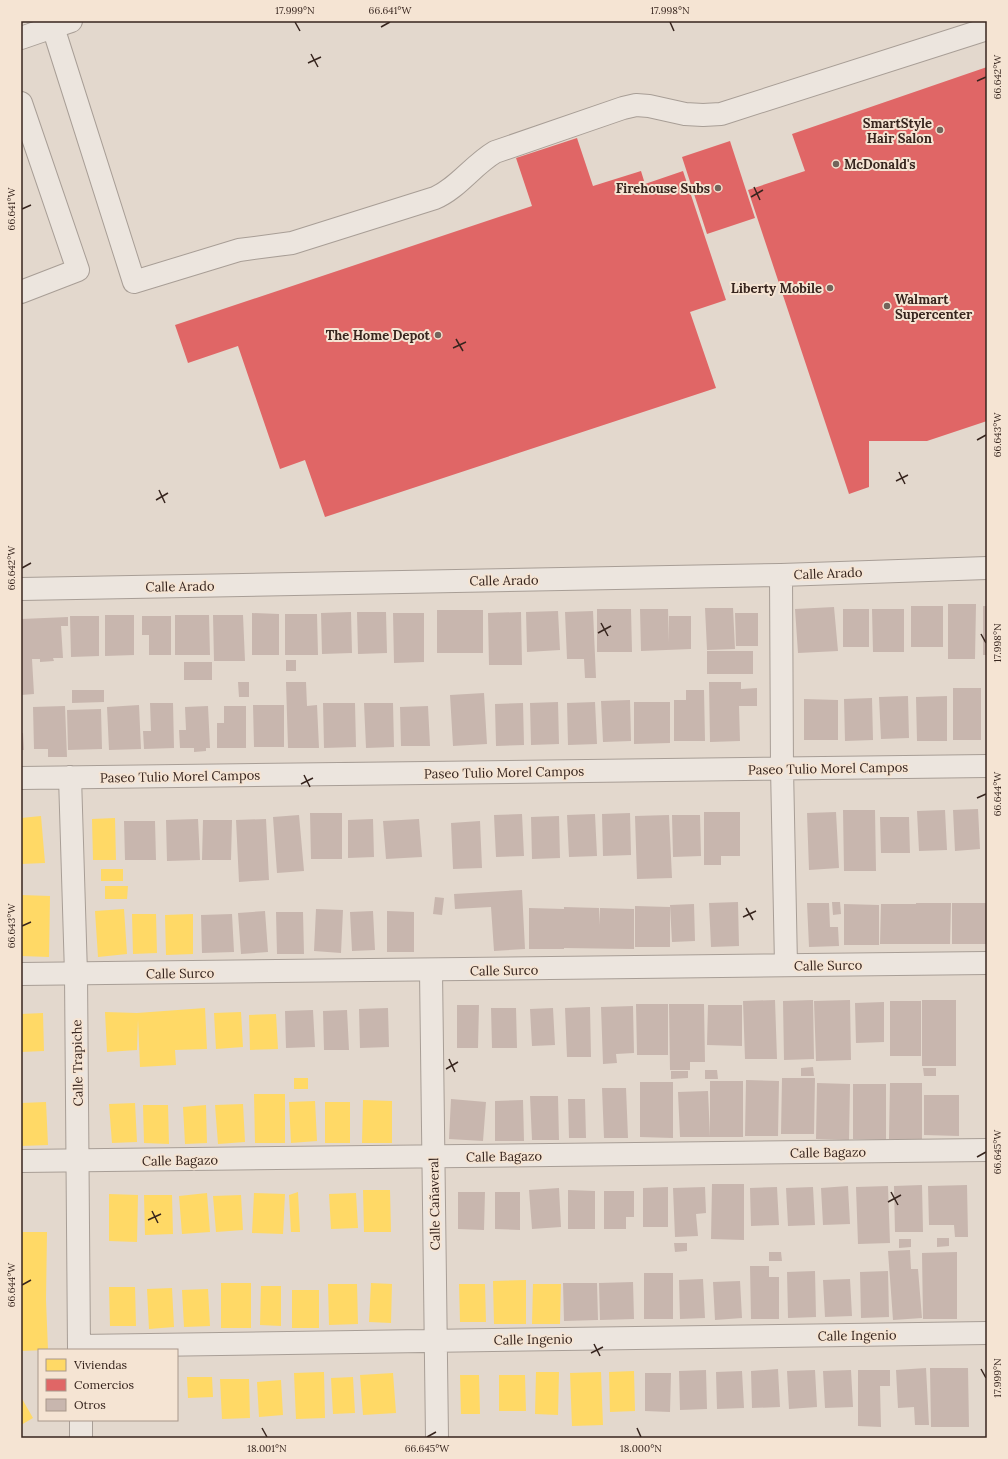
<svg xmlns="http://www.w3.org/2000/svg" width="1008" height="1459" font-family="Lora,serif">
<rect width="100%" height="100%" fill="#e3d8cd"/>
<path fill="#ffd966" d="M41 816 45 863 21 864V818Z
M115 818 116 860H93L92 819Z
M101 869H123V881H101Z
M105 886H128L127 899H105Z
M21 895 50 896 49 957 21 956Z
M124 909 127 954 98 957 95 911Z
M132 914H156L157 953 133 954Z
M193 914V954L166 955 165 915Z
M205 1008 207 1049 175 1050 176 1065 140 1067 138 1020 137 1050 107 1052 105 1012 137 1013Z
M241 1012 243 1047 216 1049 214 1013Z
M43 1013 44 1051 21 1052V1014Z
M276 1014 278 1049 250 1050 249 1015Z
M294 1078H308V1089H294Z
M254 1094H285V1143H255Z
M363 1100 392 1101V1143H362Z
M315 1101 317 1141 291 1143 289 1102Z
M46 1102 48 1145 21 1146V1103Z
M325 1102H350V1143H325Z
M135 1103 137 1142 112 1143 109 1104Z
M243 1104 245 1142 218 1144 215 1105Z
M143 1105H168L169 1144 144 1143Z
M206 1105 207 1143 185 1144 183 1107Z
M363 1190H390L391 1232H364Z
M298 1192 300 1232H291L289 1195Z
M207 1193 210 1232 182 1234 179 1196Z
M254 1193 285 1194 283 1234 252 1233Z
M356 1193 358 1228 331 1229 329 1194Z
M109 1194 138 1195 137 1242 109 1241Z
M144 1195H172L173 1234 145 1235Z
M241 1195 243 1230 216 1232 213 1196Z
M21 1232H47L46 1300 48 1350 21 1351Z
M526 1280V1324H494L493 1281Z
M221 1283H251V1328H221Z
M371 1283 392 1284 391 1323 369 1322Z
M328 1284H357L358 1324 329 1325Z
M459 1284H485L486 1322H460Z
M533 1284H561L560 1324H532Z
M261 1286H281V1326L260 1325Z
M109 1287H135L136 1326H110Z
M172 1288 174 1327 149 1329 147 1289Z
M208 1289 210 1326 184 1327 182 1290Z
M292 1290H319V1328H292Z
M634 1371 635 1411 610 1412 609 1372Z
M324 1372 325 1418 296 1419 294 1373Z
M536 1372H559L558 1415 535 1414Z
M601 1372 603 1425 572 1426 570 1373Z
M393 1373 396 1413 363 1415 360 1375Z
M460 1375H479L480 1414H461Z
M499 1375H525L526 1411H499Z
M187 1377H212L213 1397 188 1398Z
M353 1377 355 1413 333 1414 331 1378Z
M220 1379H249L250 1418 222 1419Z
M281 1380 283 1415 259 1417 257 1382Z
M21 1397 33 1418 21 1425Z"/>
<path fill="#e06666" d="M987 67V421L927 441H869V487L849 494 748 190 805 171 792 134Z
M577 138 593 186 641 171 645 184 683 171 726 300 690 312 716 388 325 517 305 460 280 469 238 346 188 363 175 325 532 206 516 158Z
M730 141 755 218 707 234 682 157Z"/>
<path fill="#c8b6ae" d="M948 604H976L975 659H948Z
M911 606H943V647H911Z
M983 606H987V655H983Z
M834 607 838 651 798 653 795 609Z
M705 608H733L735 649 707 650Z
M597 609H631L632 652H597Z
M640 609H668L669 643V616H691V649L641 651Z
M843 609H869V647H843Z
M872 609H904V652H873Z
M437 610H483V653H437Z
M558 611 560 650 527 652 526 612Z
M593 611 596 678H585L584 659H567L565 612Z
M351 612 352 653 322 654 321 613Z
M357 612H386L387 653 358 654Z
M521 612 522 665H489L488 613Z
M252 613 279 614V655H252Z
M393 613H424V662L394 663Z
M735 613H758V646H736Z
M285 614H317L318 655H285Z
M105 615H134V655L105 656Z
M175 615H209L210 655H175Z
M213 615H243L245 661H214Z
M70 616H99V656L71 657Z
M142 616H171V655H149V635H142Z
M68 617V626H61L63 658H53L54 661 40 662V659H32L34 694 21 695V619Z
M707 651H753V674H707Z
M286 660H296V671H286Z
M184 662H212V680H184Z
M238 682H249V697H239Z
M286 682H306L307 706 317 705 319 748H288Z
M709 682H741V689L757 688V706H739L740 741 710 742Z
M953 688H981V740H953Z
M72 690H104V702L72 703Z
M686 690H704L705 741H674V700H686Z
M484 693 487 744 453 746 450 695Z
M908 696 909 738 881 739 879 697Z
M947 696V741H917L916 697Z
M872 698 873 740 845 741 844 699Z
M804 699 838 700V740H804Z
M630 700 631 741 603 742 601 701Z
M558 702 559 744 531 745 530 703Z
M595 702 597 744 568 745 567 703Z
M634 702H670V743L634 744Z
M150 703H173L174 748 144 749 143 731H151Z
M323 703H355L356 747 324 748Z
M364 703H393L394 747 366 748Z
M523 703 524 745 496 746 495 704Z
M139 705 141 749 109 750 107 707Z
M253 705H284V747H254Z
M65 706 67 757H48V749H34L33 707Z
M208 706 210 748H206V751L194 752V748H180L179 730H186L185 707Z
M224 706H246V748H217V723H224Z
M428 706 430 746H401L400 707Z
M101 709 102 749 68 750 67 710Z
M21 733H23L24 750H21Z
M978 809 980 849 955 851 953 810Z
M843 810H875L876 871H844Z
M945 810 947 850 919 851 917 811Z
M704 812H740V856H721V865H704Z
M836 812 839 868 809 870 807 813Z
M310 813H342V859H311Z
M630 813 631 855 603 856 602 814Z
M522 814 524 856 496 857 494 815Z
M595 814 597 856 569 857 567 815Z
M299 815 304 871 277 873 273 817Z
M669 815 672 878 637 879 635 816Z
M672 815H700L701 856 673 857Z
M559 816 560 858 532 859 531 817Z
M880 817H909L910 853H881Z
M198 819 200 860 167 861 166 820Z
M266 819 269 880 239 882 236 820Z
M373 819 374 857 348 858V820Z
M419 819 422 857 386 859 383 821Z
M203 820H232L231 860H202Z
M124 821H155L156 860H125Z
M480 821 482 868 453 869 451 823Z
M522 890 525 949 494 951 491 907 455 909 454 894Z
M435 897 444 898 442 915 433 914Z
M738 902 739 946 711 947 709 903Z
M832 902H840L841 914 833 915Z
M807 903H829L830 927H838L839 946 809 947Z
M916 903H951L950 944H880L881 904H916Z
M952 903H987V944H952Z
M694 904 695 941 672 942 670 905Z
M844 904 879 905V945H844Z
M635 906 670 907V947H635Z
M564 907 599 908V925L600 908 634 909V949L564 948V944V949H529V908L564 909Z
M316 909 343 910 341 953 314 951Z
M265 911 268 952 241 954 238 913Z
M373 911 375 950 352 951 350 912Z
M387 911 414 912V952H387Z
M276 912H303L304 954H277Z
M232 914 234 952 202 953 201 915Z
M775 1000 777 1059H745L743 1001Z
M813 1000 814 1059 784 1060 783 1001Z
M850 1000 851 1060 816 1061 814 1001Z
M922 1000H956V1066H922Z
M890 1001H921V1056H890Z
M884 1002V1042L856 1043 855 1003Z
M636 1004H668V1055H637Z
M669 1004H704L705 1062H690V1070H670Z
M457 1005H479L478 1048H457Z
M708 1005H742V1046L707 1045Z
M633 1006 634 1053 616 1054 617 1063 603 1064 601 1007Z
M590 1007 591 1057H567L565 1008Z
M388 1008 389 1047 360 1048 359 1009Z
M491 1008H516L517 1048H492Z
M553 1008 555 1045 532 1046 530 1009Z
M313 1010 315 1047 286 1048 285 1011Z
M347 1010 349 1050H324L323 1011Z
M813 1067 814 1076H801V1068Z
M923 1068H936V1076H924Z
M705 1070H717L718 1079H705Z
M671 1071H688V1078L671 1079Z
M782 1078H815L814 1134H781Z
M746 1080 779 1081 778 1136H745Z
M710 1081H743V1137H710Z
M640 1082H673V1138L640 1137Z
M817 1083 850 1084 849 1140 816 1139Z
M890 1083H922V1139H889Z
M853 1084H886V1140L853 1139Z
M602 1088H626L628 1138H604Z
M708 1091 710 1137H680L678 1092Z
M924 1095H959V1136L924 1135Z
M530 1096H558L559 1140H532Z
M451 1099 486 1102 483 1141 449 1139Z
M568 1099H585L586 1138H569Z
M523 1100 524 1141H495V1101Z
M712 1184H744V1240L711 1239Z
M922 1185 923 1232H895L894 1186Z
M967 1185 968 1237H955L954 1225H929L928 1186Z
M848 1186 850 1224 823 1225 821 1188Z
M888 1186 890 1243 858 1244 856 1187Z
M668 1187V1227H643V1188Z
M705 1187 706 1213 696 1214 698 1236 675 1237 673 1188Z
M777 1187 779 1225 751 1226 750 1188Z
M813 1187 815 1225 788 1226 786 1188Z
M559 1188 561 1227 532 1229 529 1190Z
M568 1190 595 1191V1229H568Z
M604 1191H634V1217H626V1229H604Z
M458 1192H485L484 1230 458 1229Z
M495 1192H520V1230L495 1229Z
M937 1238H949V1246L937 1247Z
M899 1239H911V1247L899 1248Z
M674 1243H687V1251L675 1252Z
M910 1250 911 1269H918L922 1318 893 1320 888 1251Z
M769 1252H781L782 1261H769Z
M957 1252V1319H923L922 1253Z
M750 1266H769V1277H779V1319H751Z
M815 1271 816 1317 788 1318 787 1272Z
M888 1271 889 1317 861 1318 860 1272Z
M644 1273H673V1319H644Z
M703 1279 705 1318 680 1319 679 1280Z
M850 1279 852 1316 825 1317 823 1280Z
M740 1281 742 1318 715 1320 713 1282Z
M633 1282 634 1319 600 1320 599 1283Z
M563 1283H597L598 1320 564 1321Z
M926 1368 929 1425H915L914 1407 898 1408 896 1370Z
M930 1368H968L969 1427H931Z
M778 1369 780 1407 752 1408 751 1371Z
M706 1370 707 1409 680 1410 679 1371Z
M815 1370 817 1407 789 1409 787 1371Z
M851 1370 853 1407 825 1408 823 1371Z
M858 1370H890V1386H880L881 1427 858 1426Z
M742 1371 744 1408 717 1409 716 1372Z
M645 1373H671L670 1412 645 1411Z"/>
<g fill="none" stroke-linecap="round" stroke-linejoin="round">
<defs>
<path id="minor" d="M71 21 53 27 134 282 239 250 292 243 435 198C458 188 473 165 495 152L623 108 636 105 649 106 685 114 703 115 721 114 987 29
M21 38 53 27
M21 103 78 270 21 292
M781 575 782 768 786 965
M21 589 781 575 987 568
M70 777 76 974 79 1350
M21 778 987 766
M431 971 437 1438
M21 974 987 963
M21 1161 987 1150
M79 1346 987 1333
M81 1420V1438"/>
</defs>
<use href="#minor" stroke="#a89e96" stroke-width="24"/>
<use href="#minor" stroke="#ece5de" stroke-width="22"/>
</g>
<path fill="none" stroke="#37251e" stroke-width="1.5" d="M295 22 300 31M670 22 674 31M381 27 390 22M311 54 318 67M308 63 321 57M977 81 986 77M754 187 760 200M751 197 763 190M22 209 31 205M456 339 463 351M453 348 466 342M977 440 986 435M899 472 905 484M896 481 908 475M159 490 165 503M156 500 168 493M22 568 31 563M601 623 608 636M598 633 611 626M981 634 986 643M304 775 310 787M301 784 313 778M977 798 986 794M746 908 753 920M743 917 756 911M22 926 31 922M449 1059 455 1072M446 1069 458 1062M977 1157 986 1152M891 1192 898 1205M888 1202 901 1195M152 1211 158 1223M148 1220 161 1214M22 1285 31 1280M594 1344 600 1356M591 1353 603 1347M981 1369 986 1378M262 1428 267 1437M637 1428 641 1437M427 1437 436 1432"/>
<g fill="#73645b" stroke="#f5e4d3" stroke-width="1.5">
<circle cx="940" cy="130" r="4"/>
<circle cx="836" cy="164" r="4"/>
<circle cx="718" cy="188" r="4"/>
<circle cx="830" cy="288" r="4"/>
<circle cx="887" cy="306" r="4"/>
<circle cx="438" cy="335" r="4"/>
</g>
<g text-anchor="middle" stroke-width="4" stroke-linejoin="round" paint-order="stroke">
<g font-size="13" font-weight="bold" fill="#37251e" stroke="#f5e4d3" text-anchor="end">
<text x="932" y="128">SmartStyle<tspan x="932" dy="15">Hair Salon</tspan></text>
<text x="844" y="169" text-anchor="start">McDonald's</text>
<text x="710" y="193">Firehouse Subs</text>
<text x="822" y="293">Liberty Mobile</text>
<text x="895" y="304" text-anchor="start">Walmart<tspan x="895" dy="15">Supercenter</tspan></text>
<text x="430" y="340">The Home Depot</text>
</g>
<g font-size="13" fill="#37251e" stroke="#f5e4d3">
<text transform="translate(828 573) rotate(-2)" y="5">Calle Arado</text>
<text transform="translate(504 580) rotate(-1)" y="5">Calle Arado</text>
<text transform="translate(180 586) rotate(-1)" y="5">Calle Arado</text>
<text transform="translate(828 768) rotate(-1)" y="5">Paseo Tulio Morel Campos</text>
<text transform="translate(504 772) rotate(-1)" y="5">Paseo Tulio Morel Campos</text>
<text transform="translate(180 776) rotate(-1)" y="5">Paseo Tulio Morel Campos</text>
<text transform="translate(828 965) rotate(-1)" y="5">Calle Surco</text>
<text transform="translate(504 970) rotate(-1)" y="5">Calle Surco</text>
<text transform="translate(180 973) rotate(-1)" y="5">Calle Surco</text>
<text transform="translate(77 1063) rotate(-91)" y="5">Calle Trapiche</text>
<text transform="translate(828 1152) rotate(-1)" y="5">Calle Bagazo</text>
<text transform="translate(504 1156) rotate(-1)" y="5">Calle Bagazo</text>
<text transform="translate(180 1160) rotate(-1)" y="5">Calle Bagazo</text>
<text transform="translate(434 1204) rotate(-91)" y="5">Calle Cañaveral</text>
<text transform="translate(857 1335) rotate(-1)" y="5">Calle Ingenio</text>
<text transform="translate(533 1339) rotate(-1)" y="5">Calle Ingenio</text>
</g>
</g>
<rect width="1008" height="1459" fill="none" stroke="#f5e4d3" stroke-width="44"/>
<rect x="38" y="1349" width="140" height="72" fill="#f5e4d3" stroke="#a9988b"/>
<rect x="46" y="1359" width="20" height="12" fill="#ffd966" stroke="#a9988b"/>
<text x="74" y="1369" font-size="12" fill="#37251e">Viviendas</text>
<rect x="46" y="1379" width="20" height="12" fill="#e06666" stroke="#a9988b"/>
<text x="74" y="1389" font-size="12" fill="#37251e">Comercios</text>
<rect x="46" y="1399" width="20" height="12" fill="#c8b6ae" stroke="#a9988b"/>
<text x="74" y="1409" font-size="12" fill="#37251e">Otros</text>
<rect x="22" y="22" width="964" height="1415" fill="none" stroke="#37251e" stroke-width="1.5"/>
<g font-size="10" text-anchor="middle" fill="#37251e">
<text x="295" y="14">17.999°N</text>
<text x="390" y="14">66.641°W</text>
<text x="670" y="14">17.998°N</text>
<text transform="translate(997 77) rotate(-90)" y="4">66.642°W</text>
<text transform="translate(11 209) rotate(-90)" y="4">66.641°W</text>
<text transform="translate(997 435) rotate(-90)" y="4">66.643°W</text>
<text transform="translate(11 568) rotate(-90)" y="4">66.642°W</text>
<text transform="translate(997 643) rotate(-90)" y="4">17.998°N</text>
<text transform="translate(997 794) rotate(-90)" y="4">66.644°W</text>
<text transform="translate(11 926) rotate(-90)" y="4">66.643°W</text>
<text transform="translate(997 1152) rotate(-90)" y="4">66.645°W</text>
<text transform="translate(11 1285) rotate(-90)" y="4">66.644°W</text>
<text transform="translate(997 1378) rotate(-90)" y="4">17.999°N</text>
<text x="267" y="1452">18.001°N</text>
<text x="427" y="1452">66.645°W</text>
<text x="641" y="1452">18.000°N</text>
</g>
</svg>
